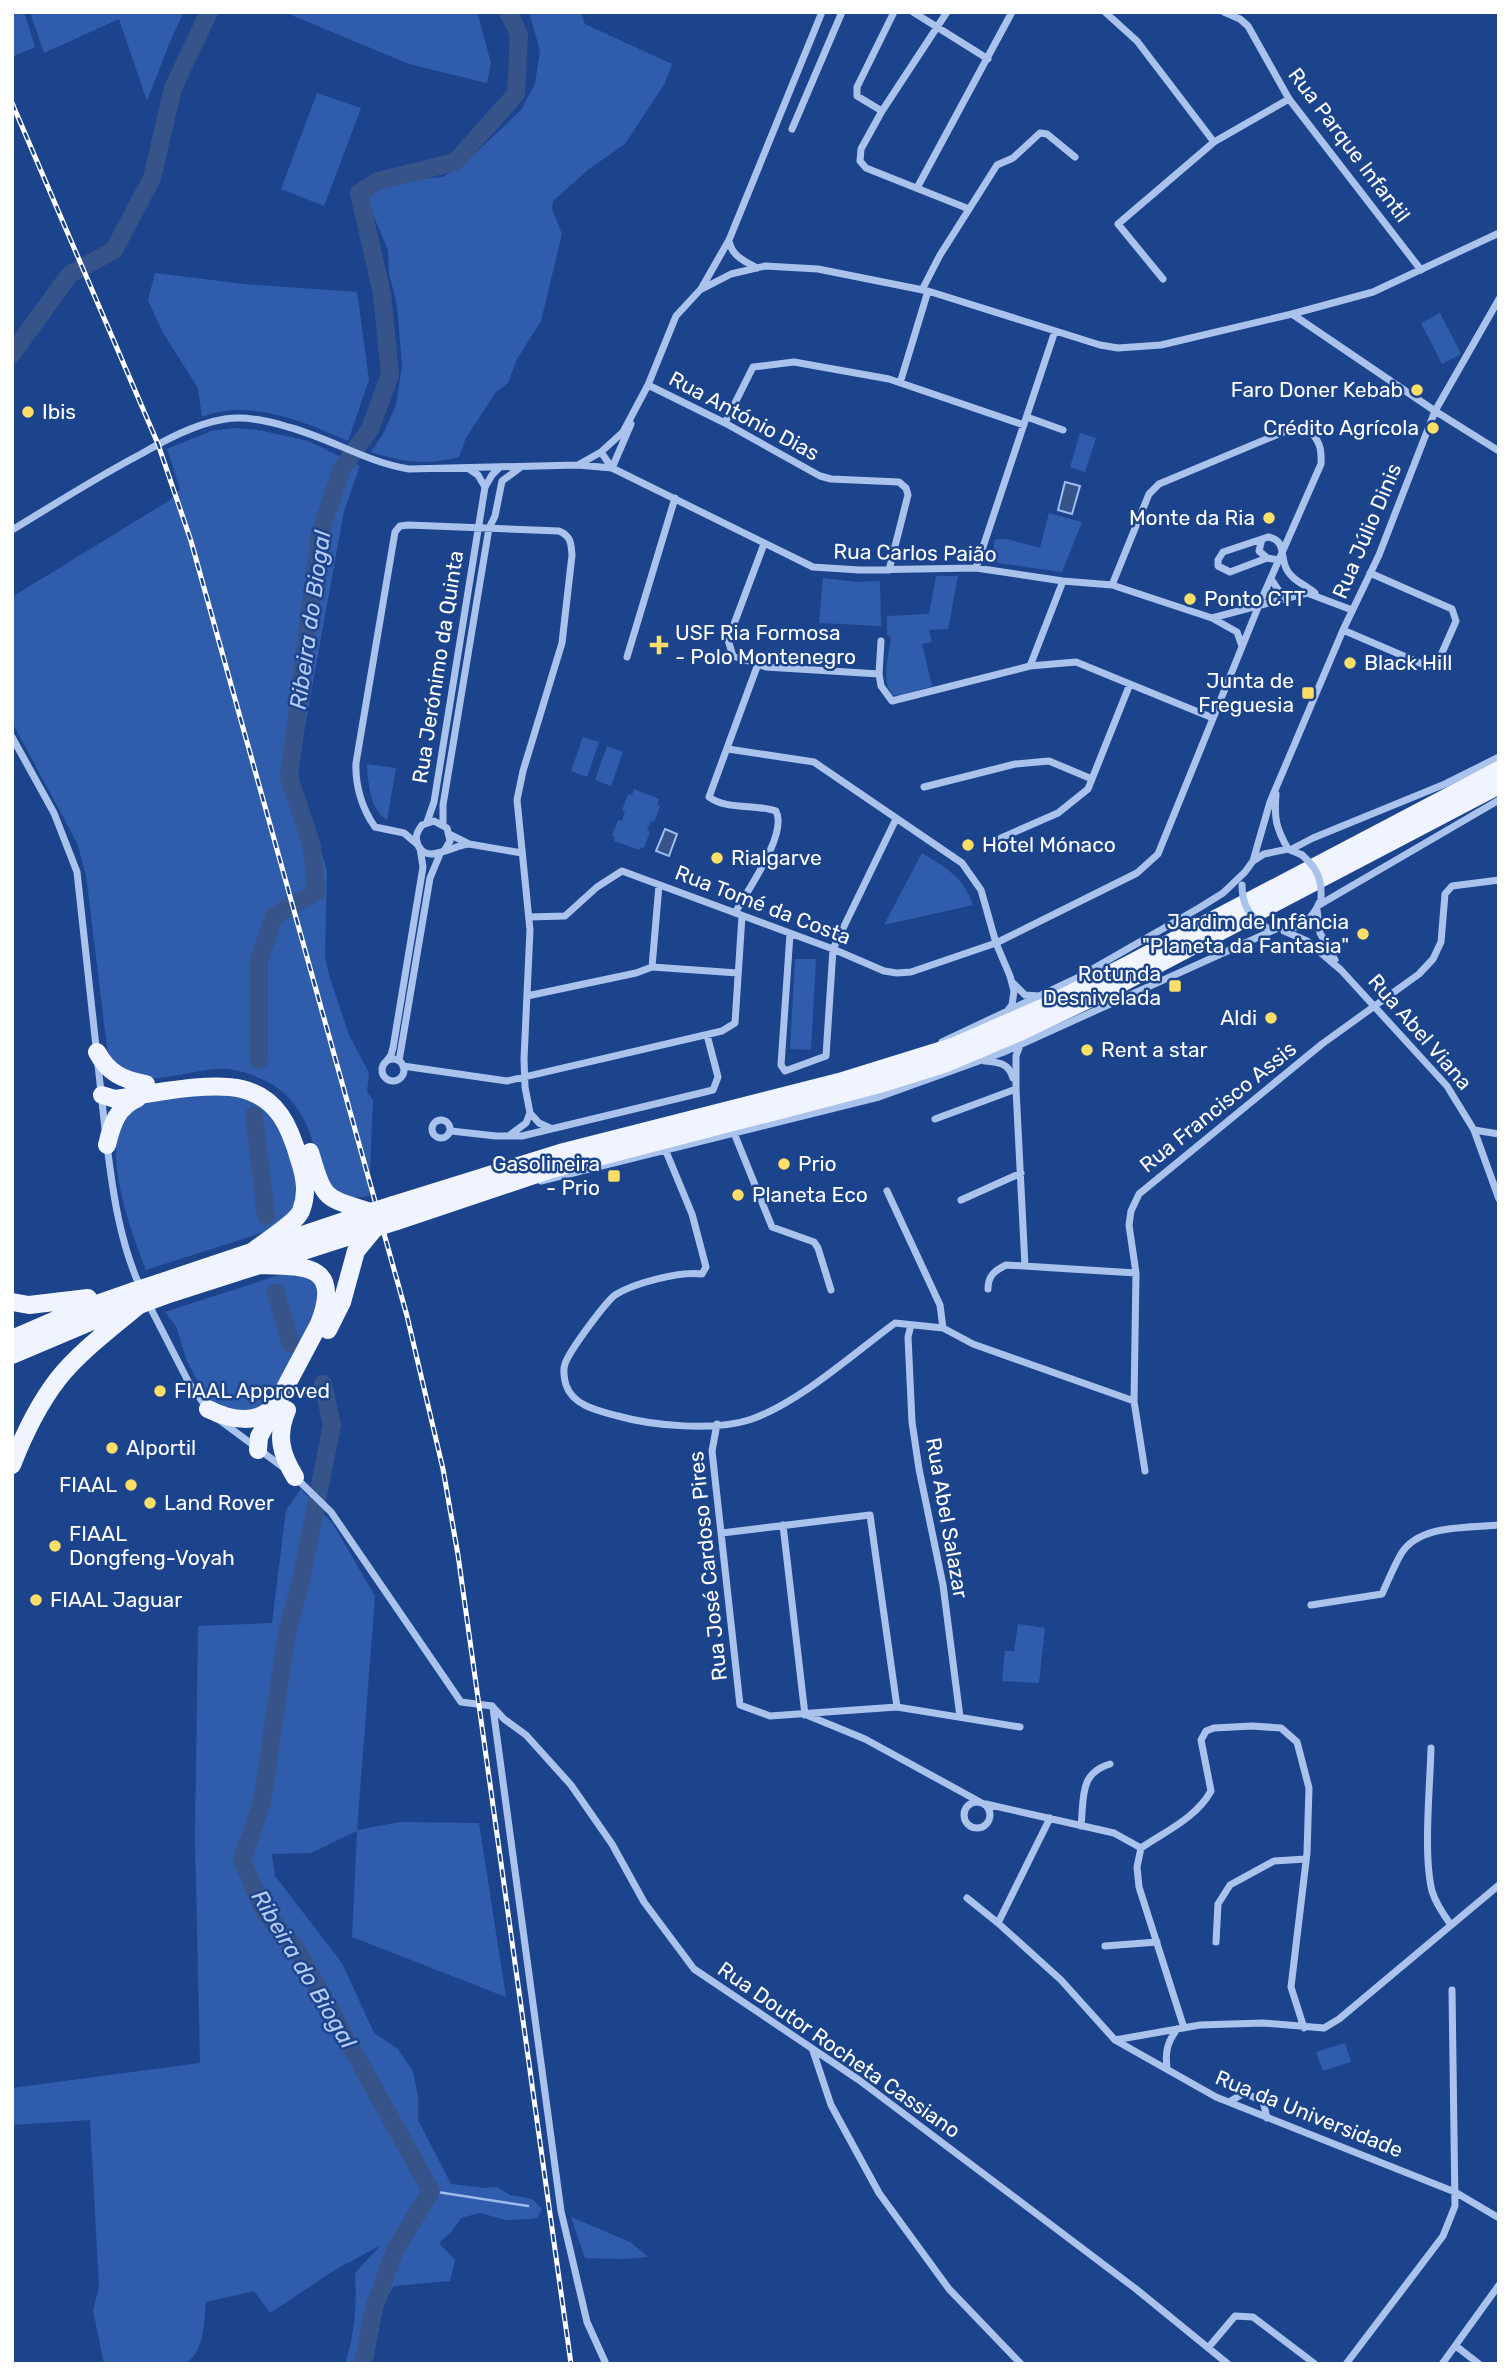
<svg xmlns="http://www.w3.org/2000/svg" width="1511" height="2376" font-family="Rubik,sans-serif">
<rect width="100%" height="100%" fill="#1c448d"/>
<path fill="#2f5dab" d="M12 12H24L35 47 12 57Z
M30 12H184L171 39 147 101 119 19 44 53Z
M284 12H477L491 63 487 83 409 64Z
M529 12H580L585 24 672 64 665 83 625 144 589 169 553 201 552 209 562 234 541 321 517 359 508 383 496 392 466 438 459 457C426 466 403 462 371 452L383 434 396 405 402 366 397 305 389 273 388 250 366 198 372 191 400 181 443 177 466 162 521 110 535 84 540 50Z
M317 93 361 108 324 206 281 189Z
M155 273 244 284 357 292 369 380 348 441C304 422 250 398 202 417L198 388 163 333 148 300Z
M1440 313 1461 354 1442 364 1421 323Z
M234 428 259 430 308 441 360 466 344 511 296 776 327 870 325 957 329 975 349 1035 369 1073 367 1092 373 1100 369 1196C322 1205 321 1164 309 1131 302 1113 290 1095 273 1085 258 1077 245 1071 228 1069 193 1066 148 1092 117 1068 114 1066 110 1059 108 1055L86 875 77 843 12 722V597L170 500 180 489 167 449 211 431Z
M1080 433 1096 438 1085 472 1070 467Z
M1049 513 1082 522 1062 572 998 563 992 559 995 539H1007L1040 548Z
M936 576H958L948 629 929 630 932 642 922 644 932 686 901 696 892 695C881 679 889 655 891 638L887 634V616L929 614Z
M823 578 857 582 880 581 881 626 819 623Z
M583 737 599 742 587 777 571 771Z
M607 746 623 752 611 786 595 780Z
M367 764 396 768 387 820C370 809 368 783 367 764Z
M634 789 659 799 657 805 660 806 654 822 651 821 647 830 650 832 644 848 641 847 639 850 614 841 615 837 612 836 618 820 622 821 625 812 622 810 628 794 632 795Z
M922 853C947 869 963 876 973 905L884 925Z
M795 959H816L811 1050 790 1049Z
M223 1093 241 1095 258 1104 272 1116 282 1130 298 1187 294 1210 277 1228 146 1270C132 1233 91 1131 138 1104 151 1097 206 1095 223 1093Z
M288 1272H302L318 1286V1307L274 1398 262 1410 243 1414 220 1410 206 1398 187 1361 176 1326 165 1312Z
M301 1489 333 1524 375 1596 357 1830 400 1822 479 1823 506 1997 352 1937 357 1831 311 1853 272 1854 275 1876 342 1963 374 2033 397 2048 413 2071 418 2097V2120L451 2184 486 2188 497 2187 510 2195 532 2199 542 2209 537 2218 532 2219 506 2220 480 2213 461 2218 451 2232 439 2243 455 2260 450 2281 394 2286 384 2301 372 2364H345C355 2334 357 2304 355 2273L381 2245 333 2271 270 2313 254 2291 206 2302C203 2324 206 2350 185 2364H104L93 2310 99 2287 90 2120 12 2125V2088L200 2063 195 1839 198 1626 272 1623 286 1510Z
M1018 1624 1045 1628 1039 1683 1002 1681 1005 1651H1014Z
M1345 2043 1351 2062 1323 2071 1316 2052Z
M571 2217 630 2242 648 2257 623 2259 585 2258Z"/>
<path fill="#37548a" stroke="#9dbcef" stroke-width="2" d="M1065 482 1080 486 1072 514 1058 510Z
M665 829 677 834 669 856 656 851Z"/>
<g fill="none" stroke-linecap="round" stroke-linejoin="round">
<path stroke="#9dbcef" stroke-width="2.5" d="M431 2191 528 2206"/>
<path stroke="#37548a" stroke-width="18" d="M12 354 69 275 114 250 152 178 173 88 209 12
M259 1060V961L274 916 316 892 312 846 289 777 320 533 342 468 370 429 390 375 382 294 359 193 378 181 455 162 516 94 519 34 508 12
M254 1115 266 1216
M276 1293 291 1344
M323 1384 332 1425 300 1585 287 1632 262 1802 242 1860 264 1912 296 1948 431 2191 395 2250 374 2308 363 2364"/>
<path stroke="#a9c3ed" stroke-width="7" d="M913 12 988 59
M947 12 882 111 861 149 860 161 866 168 969 209
M1105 12 1137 41 1214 142
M1224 12 1240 19 1248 26 1289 99 1421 270
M882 111 857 96V87L894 12
M792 129 842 12
M917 188 1012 12
M729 241C732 256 744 261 757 268
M1163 279 1118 224 1214 142 1289 99
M701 289 729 240 822 12
M922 290 940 255 997 165 1013 158 1040 133 1047 134 1075 157
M1292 314 1435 411 1499 451
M900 383 928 291
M648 385 725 423 820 476 831 479 899 482 906 488 908 495 889 570
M1027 417 1063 430
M725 423 753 367 794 362 889 379 1024 425
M601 452 612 468 813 567 859 570 976 568 1063 581 1112 585 1212 618 1307 593 1352 610
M578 465 601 452 623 432 648 385 676 316 700 290 731 274 765 266 818 269 928 291 1100 345 1118 348 1161 345 1292 314 1373 292 1499 233
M485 487 492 475 499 468
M12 530C55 504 97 477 141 454 167 439 195 424 225 419 245 416 269 421 288 427 330 438 366 462 409 469L578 465 612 468 631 424
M1262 539 1259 551 1267 558
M1279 560 1267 558 1230 572 1218 566V560L1223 552 1268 537C1286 540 1280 555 1286 568 1291 580 1306 585 1315 593
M976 568 1055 331
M1271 579 1279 591 1290 595
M1212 618 1237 632 1242 646
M1343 630 1427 666 1438 662 1456 621 1452 609 1370 573
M627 657 675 498
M758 664 766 667 879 674 881 686 892 701 1030 666 1076 662 1213 718
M1030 666 1063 581
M879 674 881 641
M12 737 54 813 77 872 105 1129
M728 749 814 762 962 863 981 890 996 943 1010 976 1014 991 1012 1005 1008 1010
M924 787 1015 764 1049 761 1092 779
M1276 794C1274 819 1276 828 1288 849
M427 822 434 802 485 487 478 475 469 469
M443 825V805L489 528 495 516 502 481 521 467
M449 834 469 844 522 853
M1001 838 1058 813 1088 789 1130 684
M417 844 404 833 375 827C362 809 355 785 356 763L395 532 400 526 408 525 559 531C571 536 571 543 572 555L562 643 523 771 517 800 530 930 524 1059 525 1087 530 1113 526 1123 510 1135
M1290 850 1313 838 1445 784 1499 757
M444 851 450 841 447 828 434 821 422 825C418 831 415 835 417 842 423 867 453 845 469 844
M1253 861 1270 802 1343 630 1379 555 1435 411 1499 299
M1319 905 1499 800
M1317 910 1320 933 1335 960
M735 913C747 891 788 834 776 811 756 804 726 810 709 797L758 664 733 656 728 640 764 544
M529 917 565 916 597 887 622 871 833 949 884 971 897 973 911 972 996 943 1137 873 1158 854 1259 605 1321 464C1322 447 1319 440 1307 428H1293L1159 484 1149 494 1112 585
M1284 931 1307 941 1341 970 1447 1086 1474 1130 1499 1199
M1284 931C1300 927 1313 919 1319 903
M790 934 781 1065 785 1071 826 1056 833 949 896 819
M652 967 659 885
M1013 983 1025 995 1039 996
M527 996 636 973 652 967 738 973
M942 1042 1075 979 1199 908 1223 893 1245 872 1253 861 1264 854 1288 849 1302 855
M1020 1045 1016 1056V1089L1025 1266
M382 1070a11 11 0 1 1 22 0a11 11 0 1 1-22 0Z
M399 1061 430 878 440 854
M985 1061C998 1062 1009 1063 1013 1078
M385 1063 391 1055 393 1048 423 867 420 848
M403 1066 507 1081 722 1031 735 1023 742 916
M530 1113 539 1123 550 1128
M935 1119 1016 1089
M432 1129a9 9 0 1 1 18 0a9 9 0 1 1-18 0Z
M1474 1130 1499 1134
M451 1131 496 1136H522L713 1090 718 1077 707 1035
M734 1133 772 1227 814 1242 818 1248 831 1290
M107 1145C113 1194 120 1243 141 1289
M665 1149 692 1214 706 1267 702 1274C680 1271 634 1283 615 1295 605 1303 569 1351 565 1364 563 1369 564 1379 566 1385 573 1406 599 1411 618 1416 653 1426 714 1431 749 1420 798 1404 853 1354 895 1323L943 1328
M541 1181 879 1097 1004 1052 1276 929
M887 1191 940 1305 943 1328 973 1344 1134 1401
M961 1200 1021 1173
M988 1289C988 1276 994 1271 1006 1265L1136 1273
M148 1303 189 1383 207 1408
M911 1325 908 1337 912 1422 919 1469 943 1585 960 1717
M218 1419 284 1468
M717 1424 712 1451 740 1705 770 1716 897 1707 1020 1727
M1145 1471 1134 1401 1136 1273 1129 1225 1131 1211 1139 1194 1322 1044 1419 974 1433 959 1441 942 1445 894 1452 886 1499 880
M296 1478 331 1512 461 1702 492 1706
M783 1525 805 1715
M722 1533 870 1515 897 1707
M1311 1605 1382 1594C1388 1581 1394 1566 1401 1554 1419 1524 1469 1528 1499 1525
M492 1706 504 1719 526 1735 571 1785 612 1844 644 1902 694 1969 859 2080 1136 2289 1228 2364
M493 1708 561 2211 587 2322 606 2364
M809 1716 865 1739 980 1802
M1431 1748C1430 1789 1423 1854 1432 1891 1436 1904 1443 1914 1451 1925
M964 1815a13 13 0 1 1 26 0a13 13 0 1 1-26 0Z
M986 1804 1114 1833 1141 1848
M1081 1826C1084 1798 1079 1773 1110 1764
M967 1898 998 1923 1061 1980 1115 2040 1216 2097 1455 2192 1499 2218
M998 1923 1050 1818
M1216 1942 1218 1904 1230 1885 1274 1861 1306 1859
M1105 1946 1157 1942
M1184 2028 1139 1887 1137 1867 1141 1848C1166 1831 1196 1818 1211 1791L1201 1740 1206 1731 1214 1728 1252 1726 1281 1728 1297 1742 1309 1788 1307 1853 1291 1987 1304 2028
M1115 2040 1200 2025 1263 2023 1324 2028 1339 2019 1499 1885
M813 2051 831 2105 879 2193 949 2289 1021 2364
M1167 2068C1165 2052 1167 2043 1177 2029
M1229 2102 1244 2093 1263 2101 1267 2118
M1456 2346 1479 2364
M1208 2348 1235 2316 1253 2317 1315 2364
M1346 2364 1443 2236 1455 2206 1452 1990
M1442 2364 1499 2285"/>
<path stroke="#f0f4ff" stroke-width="18" d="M97 1052C108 1073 123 1080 146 1084
M102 1095 115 1099C150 1094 209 1081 242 1089 278 1098 290 1127 299 1159 305 1177 308 1193 301 1211 296 1223 264 1242 252 1252
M107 1145C112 1124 117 1107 138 1098
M310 1152C325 1202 324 1197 371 1212
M393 1205 560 1153 839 1082 955 1046 1042 1008 1124 967 1499 770
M397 1221 552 1169 880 1084 944 1064 1022 1031 1114 987 1499 785
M159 1283 371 1212
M163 1296 375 1228
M12 1302 29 1305 88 1298
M328 1330 342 1302 356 1251 375 1228
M12 1339 74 1312 134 1291
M12 1355 90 1322 129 1308
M208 1409C230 1420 258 1426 276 1404
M287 1410C276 1436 281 1454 295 1477
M258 1450 259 1437 319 1324C343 1263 304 1266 258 1265
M12 1465C24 1434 38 1405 58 1379 80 1351 112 1328 139 1305"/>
<defs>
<path id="rail" d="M12 103 158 444 191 541 407 1316 443 1469 458 1555 571 2364"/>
</defs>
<use href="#rail" stroke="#fff" stroke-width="5"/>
<use href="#rail" stroke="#1c448d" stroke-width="2.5" stroke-dasharray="8" stroke-linecap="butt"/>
<path stroke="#a9c3ed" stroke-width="7" d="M1302 855C1317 868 1322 879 1321 898
M1242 885C1242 905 1249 916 1266 927"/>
<path stroke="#f0f4ff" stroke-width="18" d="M371 1212 393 1205
M375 1228 397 1221
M134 1291 159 1283
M139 1305 163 1296"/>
</g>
<g fill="#fdde67" stroke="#1c448d" stroke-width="2.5">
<circle cx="1417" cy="390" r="7"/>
<circle cx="28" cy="412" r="7"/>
<circle cx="1433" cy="428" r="7"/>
<circle cx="1269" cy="518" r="7"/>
<circle cx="1190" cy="599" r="7"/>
<path d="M655.5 634.5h7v7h7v7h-7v7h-7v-7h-7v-7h7z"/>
<circle cx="1350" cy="663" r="7"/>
<rect x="1301" y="686" width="14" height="14" rx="3.5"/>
<circle cx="968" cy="845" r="7"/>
<circle cx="717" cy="858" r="7"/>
<circle cx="1363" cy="934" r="7"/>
<rect x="1168" y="979" width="14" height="14" rx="3.5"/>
<circle cx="1271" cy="1018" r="7"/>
<circle cx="1087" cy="1050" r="7"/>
<circle cx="784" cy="1164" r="7"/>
<rect x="607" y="1169" width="14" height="14" rx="3.5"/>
<circle cx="738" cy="1195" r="7"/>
<circle cx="160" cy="1391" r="7"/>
<circle cx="112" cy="1448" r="7"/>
<circle cx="131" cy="1485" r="7"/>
<circle cx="150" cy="1503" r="7"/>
<circle cx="55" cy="1546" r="7"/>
<circle cx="36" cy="1600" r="7"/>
</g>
<g text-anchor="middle" stroke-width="5" stroke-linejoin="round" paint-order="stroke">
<g font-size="21" fill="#fff" stroke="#1c448d">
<text transform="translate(1349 145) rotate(53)" y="7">Rua Parque Infantil</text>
<text transform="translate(744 416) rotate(28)" y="7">Rua António Dias</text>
<text transform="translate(1367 531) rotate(-67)" y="7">Rua Júlio Dinis</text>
<text transform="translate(915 553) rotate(1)" y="7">Rua Carlos Paião</text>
<text transform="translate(438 667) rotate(-81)" y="7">Rua Jerónimo da Quinta</text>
<text transform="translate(763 905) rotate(21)" y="7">Rua Tomé da Costa</text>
<text transform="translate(1420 1032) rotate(49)" y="7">Rua Abel Viana</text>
<text transform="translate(1218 1107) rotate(-39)" y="7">Rua Francisco Assis</text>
<text transform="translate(947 1518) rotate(80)" y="7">Rua Abel Salazar</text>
<text transform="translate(708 1566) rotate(-96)" y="7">Rua José Cardoso Pires</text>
<text transform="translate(839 2050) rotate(35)" y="7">Rua Doutor Rocheta Cassiano</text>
<text transform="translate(1309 2114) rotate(22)" y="7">Rua da Universidade</text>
</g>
<g font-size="21" fill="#fff" stroke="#1c448d" text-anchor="start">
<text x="1403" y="397" text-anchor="end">Faro Doner Kebab</text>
<text x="42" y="419">Ibis</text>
<text x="1419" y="435" text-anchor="end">Crédito Agrícola</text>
<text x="1255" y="525" text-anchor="end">Monte da Ria</text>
<text x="1204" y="606">Ponto CTT</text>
<text x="675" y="640">USF Ria Formosa<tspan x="675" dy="24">- Polo Montenegro</tspan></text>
<text x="1364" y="670">Black Hill</text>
<text x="1294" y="688" text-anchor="end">Junta de<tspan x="1294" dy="24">Freguesia</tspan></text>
<text x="982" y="852">Hotel Mónaco</text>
<text x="731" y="865">Rialgarve</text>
<text x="1349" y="929" text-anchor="end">Jardim de Infância<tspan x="1349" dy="24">"Planeta da Fantasia"</tspan></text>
<text x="1161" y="981" text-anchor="end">Rotunda<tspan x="1161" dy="24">Desnivelada</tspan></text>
<text x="1257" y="1025" text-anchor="end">Aldi</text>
<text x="1101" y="1057">Rent a star</text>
<text x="600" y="1171" text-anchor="end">Gasolineira<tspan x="600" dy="24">- Prio</tspan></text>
<text x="798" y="1171">Prio</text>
<text x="752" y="1202">Planeta Eco</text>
<text x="174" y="1398">FIAAL Approved</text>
<text x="126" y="1455">Alportil</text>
<text x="117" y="1492" text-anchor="end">FIAAL</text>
<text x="164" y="1510">Land Rover</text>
<text x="69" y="1541">FIAAL<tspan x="69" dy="24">Dongfeng-Voyah</tspan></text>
<text x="50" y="1607">FIAAL Jaguar</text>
</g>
<g font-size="23" font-style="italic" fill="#b5cdf4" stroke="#1c448d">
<text transform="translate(310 620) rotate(-82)" y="8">Ribeira do Biogal</text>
<text transform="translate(304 1969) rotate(59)" y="8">Ribeira do Biogal</text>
</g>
</g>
<rect width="1511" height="2376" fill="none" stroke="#ffffff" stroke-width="28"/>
</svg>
